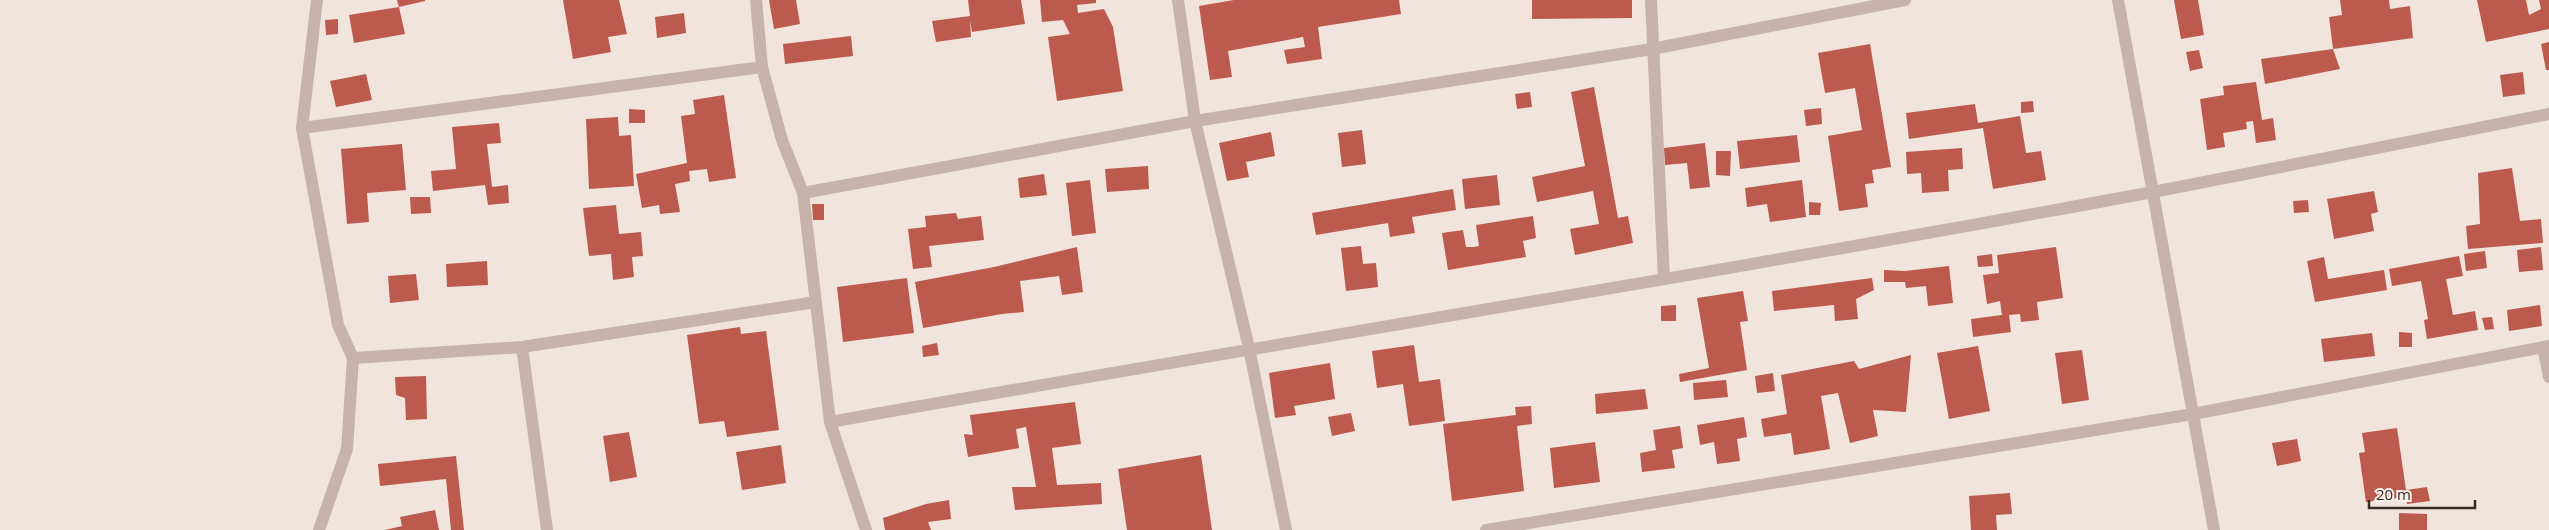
<svg xmlns="http://www.w3.org/2000/svg" width="2549" height="530" font-family="'Open Sans',sans-serif">
<rect width="100%" height="100%" fill="#f0e4dc"/>
<path fill="#bc5a4e" d="M397 0H425V1L399 7Z
M563 0H619L627 34 608 37 611 52 573 59Z
M769 0H796L800 24 774 29Z
M968 0H1021L1025 24 972 32 970 20 971 37 936 42 932 21 970 16Z
M1040 0H1096V3L1077 5 1078 13 1104 9 1113 27 1123 91 1057 101 1048 37 1070 34 1063 20 1042 22Z
M1234 0H1399L1401 14 1318 27 1322 59 1287 64 1284 50 1305 47 1303 37 1228 51 1232 77 1210 80 1199 6Z
M1532 0H1632V18L1532 19Z
M2174 0H2198L2204 35 2181 39Z
M2340 0H2389L2390 9 2410 6 2413 38 2333 49 2329 17 2342 15Z
M2477 0H2526L2529 15 2541 9 2539 0H2549V29L2486 42Z
M399 7 405 34 354 43 349 15Z
M684 13 686 33 657 38 655 17Z
M338 19V34L326 35 325 20Z
M851 36 853 56 785 64 783 44Z
M2549 42V70H2546L2541 44Z
M1870 44 1891 167 1872 170 1874 183 1865 184 1868 207 1839 211 1828 136 1862 130 1855 88 1825 93 1818 53Z
M2333 49 2340 69 2265 84 2261 59Z
M2199 50 2203 68 2190 71 2186 52Z
M2523 72 2525 94 2503 97 2500 75Z
M366 74 372 100 336 107 330 81Z
M2256 82 2262 120 2273 118 2276 140 2256 143 2253 121 2246 122 2247 129 2223 133 2225 147 2207 150 2200 99 2224 95 2223 86Z
M1594 87 1618 218 1628 216 1633 243 1575 255 1570 229 1599 224 1593 191 1537 202 1532 177 1585 166 1571 92Z
M1530 92 1532 107 1517 109 1515 94Z
M724 95 736 178 709 182 707 169 689 171 690 181 675 184 680 212 660 214 659 205 642 208 636 174 687 163 681 116 695 114 693 100Z
M2033 101 2034 112 2021 113V102Z
M1975 104 1978 123 2020 116 2026 153 2041 151 2046 180 1993 189 1983 128 1909 139 1906 113Z
M1821 108 1822 124 1806 126 1804 110Z
M629 109 645 110V123H629Z
M618 117 619 136 631 135 634 186 589 189 586 119Z
M499 123 501 143 487 144 492 187 508 185 509 203 488 205 485 185 433 191 431 171 456 169 452 127Z
M1362 130 1366 164 1342 167 1338 133Z
M1271 132 1275 156 1246 162 1249 177 1227 181 1219 143Z
M1797 135 1800 162 1740 169 1737 141Z
M1705 143 1710 187 1690 189 1687 163 1665 165 1664 148Z
M402 144 406 190 367 193 369 222 347 224 341 149Z
M1962 148 1963 169 1948 170 1949 191 1922 193 1921 173 1907 174 1906 152Z
M1716 151H1731L1730 176 1716 175Z
M1148 166 1149 189 1107 192 1105 169Z
M2512 168 2520 221 2541 219 2543 243 2468 249 2466 226 2480 224 2478 173Z
M1044 174 1047 195 1020 198 1018 178Z
M1497 175 1500 205 1465 209 1462 179Z
M1090 180 1096 233 1072 236 1066 183Z
M1802 180 1806 217 1770 222 1767 204 1747 207 1745 188Z
M1453 189 1456 210 1412 217 1415 233 1390 237 1388 223 1316 235 1312 213Z
M2374 191 2378 212 2371 214 2374 231 2334 239 2327 199Z
M410 197H430L431 213 411 214Z
M2308 200 2309 212 2294 213 2293 201Z
M1809 202 1821 203 1820 215H1809Z
M812 204H824V220H813Z
M616 205 619 234 641 232 643 256 632 257 634 277 613 280 611 254 589 256 583 208Z
M956 213 958 219 981 216 984 240 929 246 932 267 913 269 908 229 926 227 925 216Z
M1533 216 1536 238 1523 241 1526 257 1448 270 1442 233 1463 230 1466 247H1474L1479 246 1476 225Z
M1361 246 1363 264 1376 263 1378 287 1346 291 1341 248Z
M1077 247 1083 292 1062 295 1059 276 1020 281 1024 312 1002 314 923 328 915 282 994 267Z
M2056 247 2063 298 2037 302 2039 320 2021 322 2020 314 2009 315 2011 332 1973 337 1971 319 2002 315 2000 301 1987 304 1983 275 1999 273 1997 255Z
M2541 247 2543 270 2519 272 2517 250Z
M2485 251 2487 268 2466 271 2464 254Z
M1992 254 1993 266 1978 267 1977 256Z
M2459 256 2463 276 2446 279 2453 315 2475 311 2478 330 2427 339 2424 320 2428 319 2421 281 2392 286 2389 269Z
M2324 257 2328 279 2384 270 2387 290 2315 302 2307 261Z
M487 261 488 285 447 287 446 264Z
M1949 266 1953 303 1928 306 1926 286 1906 288 1905 282H1884V270L1905 271Z
M416 274 419 300 390 303 388 276Z
M907 278 914 333 843 342 837 287Z
M1872 278 1874 290 1856 299 1858 319 1835 321 1834 305 1774 311 1772 291Z
M1743 291 1748 321 1740 322 1747 370 1680 382 1679 374 1709 368 1697 298Z
M1676 305V321H1661V306Z
M2540 305 2542 326 2509 331 2507 310Z
M2492 317 2494 329 2485 330 2482 318Z
M740 327 741 334 766 331 779 430 727 437 724 421 699 424 687 335Z
M2399 332 2412 333V347H2399Z
M2372 333 2375 356 2324 362 2321 339Z
M937 343 939 355 923 357 922 346Z
M1414 345 1419 382 1440 379 1445 421 1409 426 1403 384 1377 388 1372 351Z
M1978 346 1990 411 1949 419 1937 353Z
M2082 350 2089 400 2062 404 2055 353Z
M1911 355 1906 412 1873 410 1878 436 1850 443 1838 393 1821 396 1830 449 1794 455 1791 433 1764 437 1761 419 1787 414 1781 375 1854 361 1859 369Z
M1330 363 1335 399 1294 406 1296 415 1275 418 1269 373Z
M1773 373 1775 391 1757 393 1755 376Z
M426 376 427 419 406 420 405 398 396 395 395 377Z
M1726 380 1728 397 1694 400 1693 383Z
M1645 389 1648 409 1596 414 1595 394Z
M1075 402 1081 444 1052 448 1057 485 1101 483 1102 504 1015 510 1012 487H1036L1026 427 1016 429 1019 448 968 457 964 434 973 435 970 415Z
M1531 406 1532 424 1517 426 1524 491 1452 501 1443 424 1516 415 1515 407Z
M1351 413 1355 431 1332 436 1328 417Z
M1744 417 1747 437 1737 439 1740 461 1717 464 1714 442 1700 445 1697 425Z
M1680 426 1683 448 1672 450 1675 468 1642 472 1640 453 1656 450 1653 430Z
M2397 428 2406 490 2427 487 2430 501 2407 504 2406 497 2366 502 2359 453 2365 452 2362 433Z
M629 432 637 477 610 482 603 436Z
M2297 439 2301 461 2277 466 2272 443Z
M1595 442 1600 482 1554 488 1550 448Z
M781 445 786 483 742 490 736 452Z
M1201 455 1212 530H1127L1118 469Z
M456 456 464 530H451L446 479 380 486 378 464Z
M2010 493 2012 514 1996 515 1997 530H1971L1969 496Z
M949 500 951 519 928 522 931 530H885L883 518 926 504Z
M435 510 439 530H385L402 526 400 517Z
M2399 513 2427 514V530H2399Z"/>
<g fill="none" stroke-linecap="round" stroke-linejoin="round">
<path stroke="#c7b3a9" stroke-width="12" d="M317 0 302 128 338 325 353 358 347 449 319 530
M756 0 762 67 782 140 803 193 830 422 866 530
M1178 0 1195 121 1249 348 1286 530
M1651 0 1664 279
M2118 0 2214 530
M302 128 762 67
M803 193 1195 121 1652 49 1905 0
M522 347 547 530
M2543 347 2549 377
M353 358 522 347 816 302
M830 422C1270 344 1713 274 2153 192 2285 167 2417 140 2549 114
M1486 530 2193 414 2549 346"/>
</g>
<path d="M2369 500v8h106v-8" fill="none" stroke="#352b28" stroke-width="2.5"/>
<text x="2376" y="500" font-size="15" fill="#352b28" stroke="#f8efe8" stroke-width="4" paint-order="stroke">20 m</text>
</svg>
